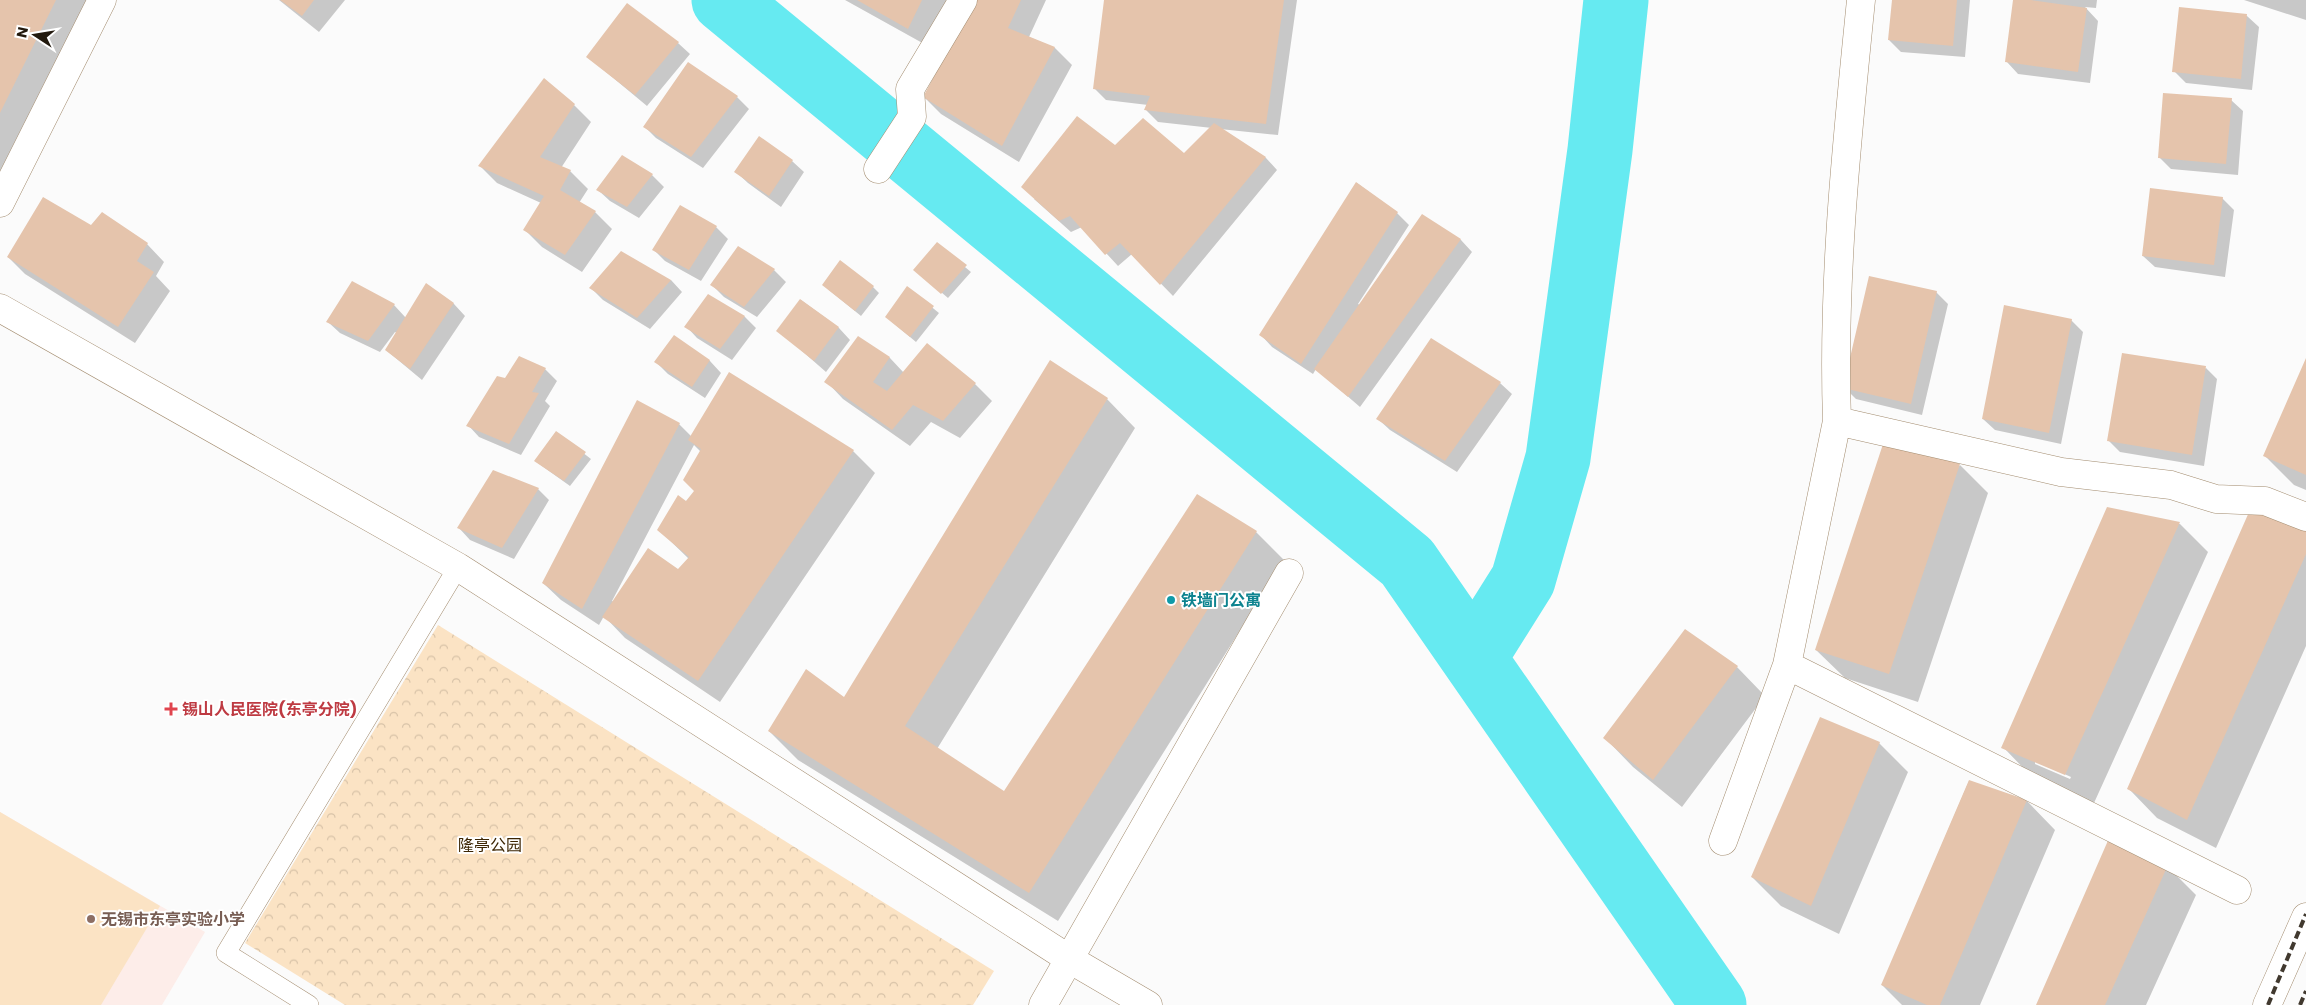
<svg xmlns="http://www.w3.org/2000/svg" width="2306" height="1005" font-family="Poppins,'Noto Sans SC',sans-serif">
<defs>
<pattern id="park-crowns" width="20" height="18" patternUnits="userSpaceOnUse" patternTransform="scale(1.25)"><rect width="20" height="18" fill="#fbe3c4"/><path d="M2 6a3 3 0 1 1 6 0M12 15a3 3 0 1 1 6 0" fill="none" stroke="#d7c2a7"/></pattern>
</defs>
<rect width="100%" height="100%" fill="#fbfbfb"/>
<path fill="#fdede9" d="M0 812 205 932 162 1005H0Z"/>
<path fill="#fbe3c4" d="M0 812 160 906 101 1005H0Z"/>
<path fill="url(#park-crowns)" d="M438 625 994 971 973 1005H345L245 943Z"/>
<path fill="#0003" fill-rule="evenodd" d="M0 0H88L0 178Z
M279 0H345L319 32Z
M845 0H947L926 45Z
M977 0H1046L1029 37 1055 48 1072 65 1019 162 941 114 924 97Z
M1105 0H1297L1278 135 1220 129 1266 158 1277 170 1173 296 1132 254 1118 266 1082 227 1071 232 1034 199 1115 147 1184 155 1212 128 1158 122 1146 110 1148 105 1106 100 1095 89Z
M1893 0H1970L1965 57 1901 52 1889 40Z
M2014 0H2097L2096 8 2085 7 2098 21 2090 83 2018 74 2007 62Z
M2244 0H2306V20Z
M2180 9 2247 16 2259 27 2252 90 2186 83 2174 71Z
M678 43 690 54 647 106 588 57Z
M737 97 749 109 703 168 656 138 644 126Z
M2231 100 2243 111 2238 175 2171 169 2159 157Z
M574 105 591 122 561 168 570 171 588 189 579 203 595 212 612 229 582 272 542 247 525 230 541 203 497 183 480 166Z
M792 161 804 172 781 207 748 183 736 172Z
M652 175 664 187 639 218 610 201 598 190Z
M1357 183 1397 213 1409 225 1358 304 1360 305 1423 216 1461 240 1472 252 1360 407 1316 369 1313 374 1272 347 1261 335Z
M2222 198 2234 210 2225 277 2155 267 2143 256Z
M91 226 147 244 164 262 156 276 170 291 135 343 25 274 8 257Z
M716 227 728 239 701 281 665 261 654 250Z
M937 244 971 272 948 298 921 275Z
M774 270 786 282 757 317 724 297 712 285Z
M671 280 682 292 650 329 603 300 591 288Z
M352 283 394 305 406 318 427 285 454 304 465 316 422 380 386 350 397 333 395 332 380 352 340 333 328 322Z
M873 287 879 293 861 316 829 290Z
M908 288 939 313 916 342 892 322Z
M1936 292 1948 304 1922 415 1856 399 1845 388Z
M709 296 745 317 756 328 732 360 697 338 686 326Z
M801 300 839 328 850 340 826 372 778 330Z
M2071 320 2083 332 2061 444 1995 430 1983 419Z
M674 337 710 361 721 373 705 398 668 374 656 362Z
M858 338 890 358 904 373 975 384 992 401 960 438 931 422 910 446 843 399 826 381Z
M519 358 545 369 557 381 545 401 550 406 521 455 479 437 468 425 505 380Z
M2306 361V490L2294 485 2265 456Z
M2206 368 2217 379 2204 466 2120 452 2109 441Z
M1500 383 1512 394 1457 472 1390 430 1378 419Z
M1107 399 1135 428 937 749 1004 793 1256 532 1284 560 1058 921 798 760 769 731 844 699Z
M679 424 692 437 853 451 875 473 720 702 625 638 604 616 599 625 561 600 543 583ZM694 445 701 452 696 491 659 530 689 559 678 571 614 602 612 601Z
M556 432 591 459 570 486 535 461Z
M1960 465 1988 493 1918 702 1845 678 1816 650Z
M538 489 549 500 514 559 470 540 459 528Z
M2108 508 2180 524 2208 552 2094 803 2031 776 2003 747ZM2035 761 2071 777 2070 779 2035 764Z
M2306 529V646L2216 848 2157 818 2129 789Z
M1737 667 1765 696 1682 807 1633 767 1605 738Z
M1821 719 1879 743 1908 772 1839 934 1781 906 1752 877Z
M1969 781 2027 801 2055 830 1980 1005H1902L1882 985Z
M2167 866 2196 895 2146 1005H2037Z"/>
<g fill="none" stroke-linecap="round" stroke-linejoin="round">
<path stroke="#66eaf1" stroke-width="65" d="M724 0 1407 562 1714 1005
M1474 658 1523 580 1558 458 1600 150 1616 0"/>
</g>
<path fill="#e5c4ac" d="M0 0H56L0 113Z
M280 0H314L302 16Z
M857 0H922L908 29Z
M975 0H1021L1008 28 1055 47 1002 146 923 97Z
M1104 0H1284L1266 124 1144 110 1150 96 1093 89Z
M1892 0H1957L1953 46 1888 40Z
M2013 0H2031L2087 8 2078 72 2005 62Z
M627 3 679 42 635 95 586 57Z
M2179 7 2247 14 2241 79 2172 72Z
M688 62 738 96 691 157 643 127Z
M544 78 575 104 540 157 571 170 560 190 596 211 565 255 523 230 544 196 478 166Z
M2163 93 2232 98 2226 164 2158 158Z
M1077 116 1115 145 1143 118 1184 153 1214 123 1266 157 1160 285 1120 243 1105 255 1070 216 1059 221 1021 187Z
M759 136 793 160 769 196 734 172Z
M622 155 653 174 627 207 596 190Z
M1356 182 1398 212 1301 364 1259 335Z
M2150 188 2223 197 2214 265 2142 256Z
M43 197 91 225 102 212 148 243 137 261 154 272 118 327 7 257Z
M680 205 717 226 689 270 652 250Z
M1422 214 1461 239 1348 397 1314 369Z
M937 242 967 265 941 294 913 270Z
M738 246 775 269 744 307 710 285Z
M621 251 671 280 637 318 589 288Z
M840 260 874 286 855 311 822 285Z
M1869 276 1937 291 1911 404 1843 388Z
M352 281 395 304 368 341 326 322Z
M426 283 454 303 410 369 385 350Z
M907 286 934 306 910 337 885 317Z
M708 294 745 316 720 349 684 327Z
M800 299 839 327 814 361 776 331Z
M2004 305 2072 319 2049 433 1982 419Z
M674 335 710 360 692 387 654 362Z
M858 336 890 357 873 382 887 391 927 343 976 383 943 421 913 405 892 430 824 382Z
M1431 338 1501 382 1445 461 1376 419Z
M2122 353 2206 366 2192 455 2107 441Z
M519 356 546 368 532 392 539 393 509 444 466 426 497 376 505 378Z
M2306 358V475L2263 456Z
M1050 360 1108 398 905 726 1004 791 1197 494 1257 531 1029 893 768 731 806 669 844 697Z
M729 372 854 450 698 681 602 617 648 548 678 569 689 557 657 530 678 495 686 501 694 491 683 480 701 449 688 440Z
M637 400 680 423 582 609 542 583Z
M556 431 586 452 564 481 534 461Z
M1885 438 1960 464 1889 674 1815 650Z
M493 470 539 488 502 548 457 528Z
M2253 503 2306 528V554L2187 820 2127 789Z
M2107 507 2180 522 2065 775 2001 748Z
M1685 629 1738 666 1653 780 1603 738Z
M1820 717 1880 742 1811 906 1751 877Z
M1969 780 2027 800 1940 1005H1927L1881 985Z
M2110 836 2168 865 2105 1005H2036Z"/>
<g fill="none" stroke-linecap="round" stroke-linejoin="round">
<defs>
<path id="service" d="M309 1005 226 953 458 567"/>
<path id="minor" d="M878 169 912 117 910 89 963 0
M0 203 102 0
M0 308 458 567 1071 960 1148 1005
M1837 421 2061 472 2171 485 2216 499 2265 501 2306 517
M1787 665 2237 890
M1723 841 1787 665 1837 421C1832 280 1847 140 1861 0
M1043 1005 1289 573"/>
<path id="primary" d="M2267 1005 2306 917"/>
</defs>
<use href="#service" stroke="#a38c6f" stroke-width="20"/>
<use href="#minor" stroke="#a38c6f" stroke-width="29"/>
<use href="#primary" stroke="#a38c6f" stroke-width="29"/>
<use href="#service" stroke="#fff" stroke-width="19"/>
<use href="#minor" stroke="#fff" stroke-width="28"/>
<use href="#primary" stroke="#fff" stroke-width="28"/>
<path stroke="#41392f" stroke-width="4" stroke-dasharray="8 4" stroke-linecap="butt" d="M2268 1005 2306 914
M2300 1005 2306 991"/>
</g>
<circle fill="#0f9aa8" stroke="#fff" stroke-width="2" cx="1171" cy="600" r="5"/>
<path fill="#e0444e" stroke="#fff" stroke-width="2" d="M168.5 701.5h5v5h5v5h-5v5h-5v-5h-5v-5h5z"/>
<circle fill="#8d6e63" stroke="#fff" stroke-width="2" cx="91" cy="919" r="5"/>
<g text-anchor="middle" stroke-width="4" stroke-linejoin="round" paint-order="stroke">
<g font-size="16" font-weight="bold" fill="#0d838f" stroke="#fff" text-anchor="start">
<text x="1181" y="606">铁墙门公寓</text>
</g>
<g font-size="16" font-weight="bold" fill="#be3a42" stroke="#fff" text-anchor="start">
<text x="182" y="715">锡山人民医院(东亭分院)</text>
</g>
<g font-size="16" fill="#3d2603" stroke="#fff">
<text x="490" y="851">隆亭公园</text>
</g>
<g font-size="16" font-weight="bold" fill="#785e54" stroke="#fff" text-anchor="start">
<text x="101" y="925">无锡市东亭实验小学</text>
</g>
</g>
<g transform="translate(35 35) rotate(282)" stroke="#ffffff" stroke-width="4" paint-order="stroke">
<path d="M0-4L9 19L0 12L-9 19Z" fill="#22190d"/>
<text y="-8" font-size="14" font-weight="bold" text-anchor="middle" fill="#22190d">N</text>
</g>
</svg>
